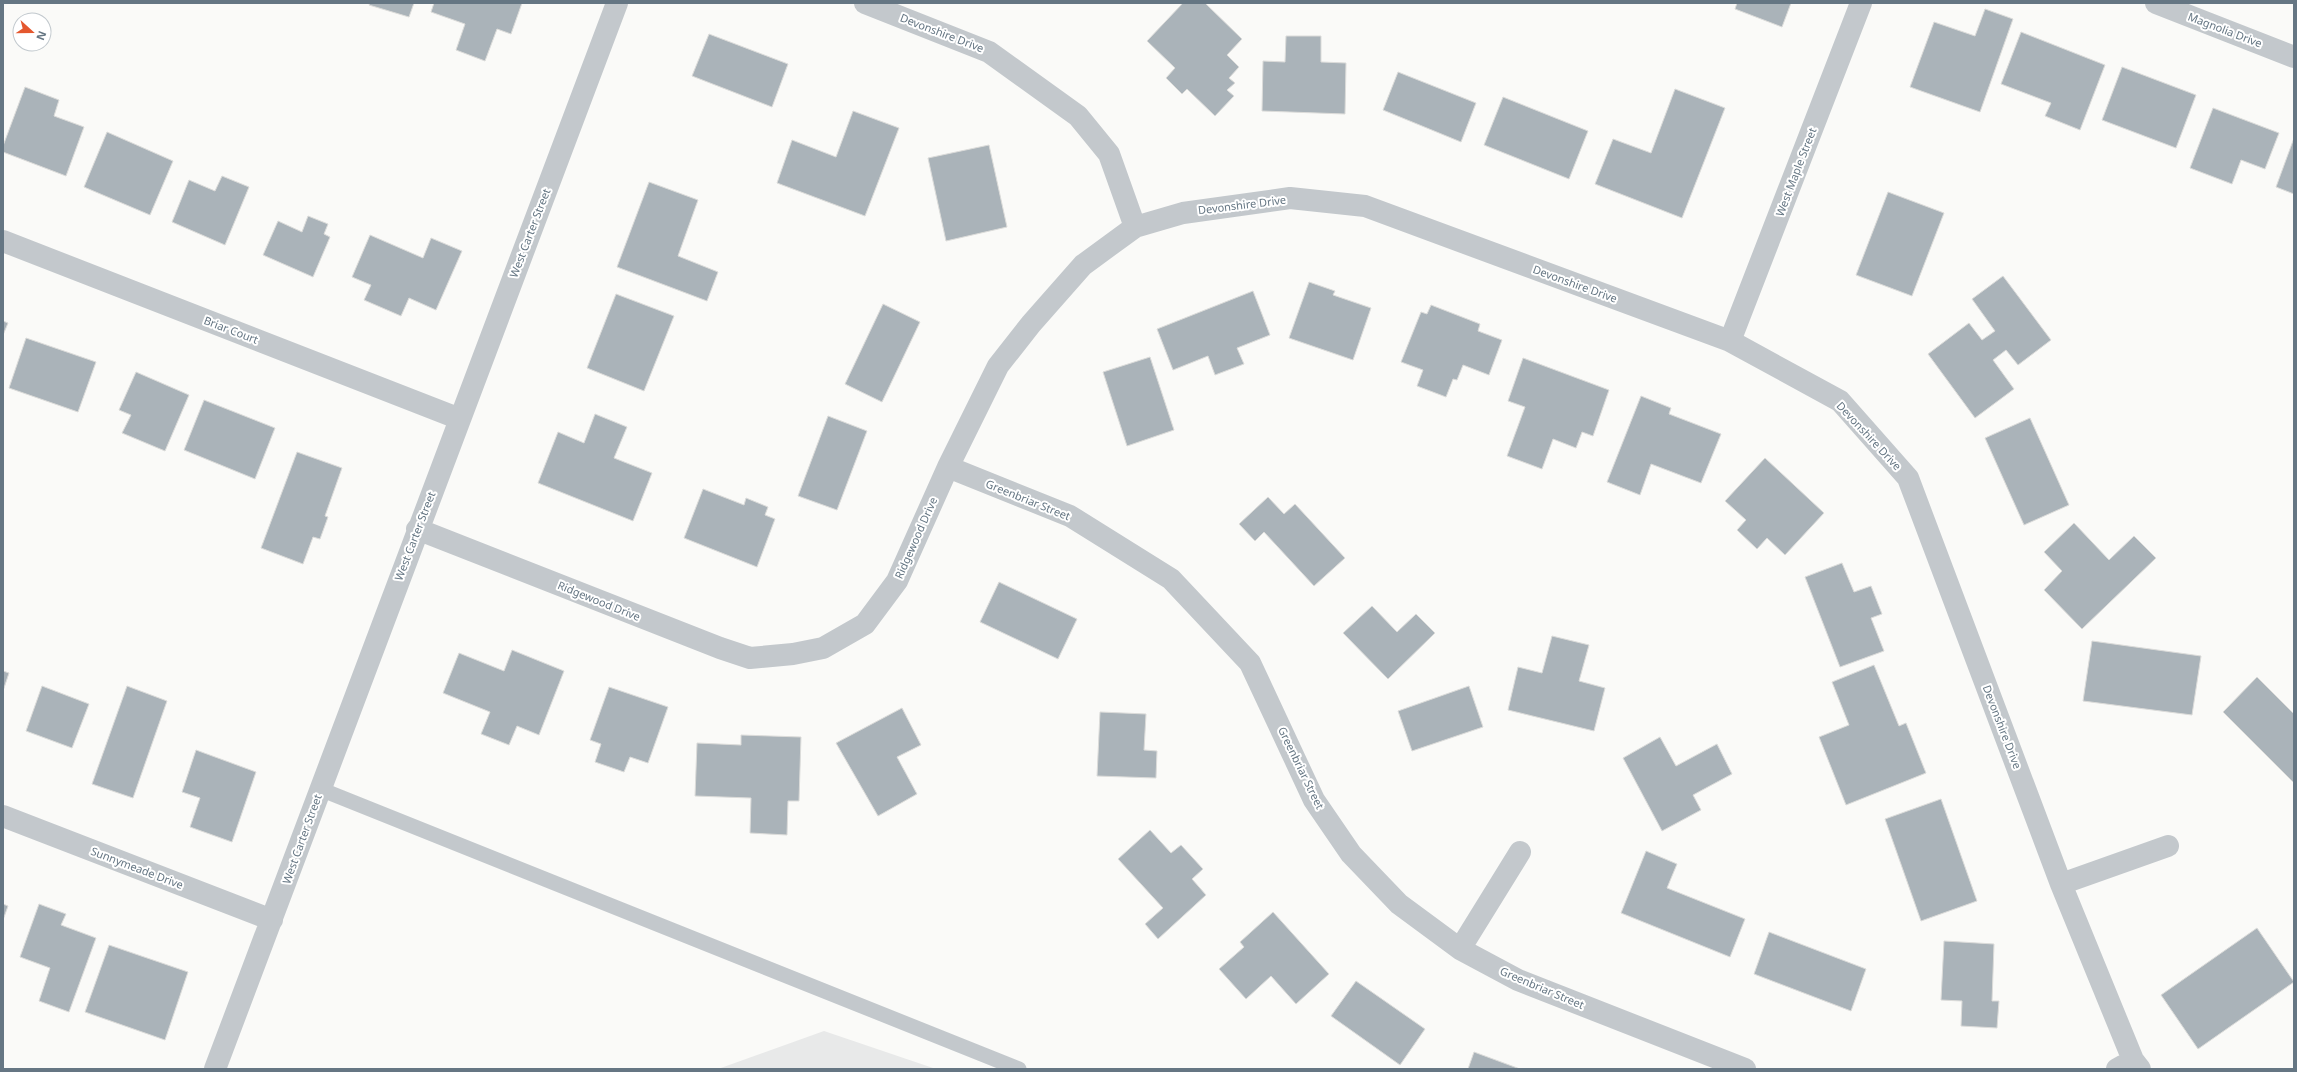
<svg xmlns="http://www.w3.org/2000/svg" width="2297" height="1072" font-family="'Noto Sans',sans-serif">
<rect width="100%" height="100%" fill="#fafaf8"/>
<path fill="#e8e9e9" d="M824 1031 936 1069H718Z"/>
<path fill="#aab3b9" stroke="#dcdcda" d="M370 3H414L409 17 369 5Z
M434 3H522L511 34 497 29 485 61 456 50 465 24 431 12Z
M1183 3H1205L1242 39 1227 55 1239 67 1229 78 1235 83 1227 90 1234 96 1215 116 1187 89 1182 94 1166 78 1175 68 1147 41Z
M1737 3H1791L1782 27 1735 9Z
M1985 9 2013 19 1980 112 1910 87 1934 22 1975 36Z
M2021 32 2105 65 2080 130 2045 116 2051 103 2001 84Z
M709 34 788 64 772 107 692 76Z
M1286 36H1321V62L1346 63 1345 114 1262 111 1263 61 1285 62Z
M2122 67 2196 95 2176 148 2102 120Z
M1398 72 1476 103 1461 142 1383 110Z
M25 87 59 100 54 116 84 127 66 176 3 152V146Z
M1675 89 1725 108 1682 218 1595 184 1613 139 1651 153Z
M1503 97 1588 131 1569 179 1484 145Z
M2213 108 2279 133 2265 169 2241 160 2232 184 2190 168Z
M853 111 899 128 865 216 777 183 792 140 836 157Z
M107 132 173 161 150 215 84 187Z
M2294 138V194L2276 187Z
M989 145 1007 227 946 241 928 158Z
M222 176 249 187 225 245 172 222 189 180 215 191Z
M649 182 698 200 678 256 718 272 707 301 617 267Z
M1888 192 1944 213 1912 296 1856 275Z
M308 216 328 224 324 234 330 237 313 277 263 255 278 221 302 232Z
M370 235 423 258 431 238 462 251 436 310 409 298 401 316 364 300 371 285 352 277Z
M2003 276 2051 340 2018 365 2006 350 1993 360 2014 389 1975 418 1928 354 1969 323 1982 340 1995 331 1972 299Z
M1309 282 1335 291 1333 295 1371 308 1353 360 1289 338Z
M1253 291 1270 335 1237 348 1244 364 1215 375 1208 356 1173 370 1157 329Z
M616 294 674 316 644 391 587 368Z
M883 304 920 322 882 402 845 384Z
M1431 305 1480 324 1478 331 1502 340 1489 375 1463 365 1457 380 1453 379 1446 397 1417 386 1423 370 1401 362 1421 312 1427 314Z
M3 321 8 323 3 335Z
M26 338 96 362 78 412 9 388Z
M1150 357 1174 430 1127 446 1103 372Z
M1523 358 1609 390 1593 436 1582 432 1576 448 1553 439 1542 469 1507 456 1525 407 1508 401Z
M136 372 189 395 165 451 122 433 131 415 119 410Z
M1641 396 1671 408 1669 414 1721 434 1701 483 1651 464 1640 495 1607 482Z
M204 400 275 428 255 479 184 450Z
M595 414 627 427 614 458 652 473 633 521 538 483 558 432 584 443Z
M828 416 867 431 837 510 798 496Z
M2030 418 2069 505 2024 525 1985 438Z
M297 452 342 468 325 516 328 517 320 539 313 537 303 564 261 548Z
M1765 458 1824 513 1785 555 1767 538 1757 549 1737 530 1746 520 1725 501Z
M703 489 744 505 746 498 768 507 765 515 775 519 757 567 684 538Z
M1268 497 1284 514 1295 504 1345 558 1314 586 1264 532 1255 541 1239 524Z
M2074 523 2109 560 2134 536 2156 558 2082 629 2044 590 2062 571 2044 552Z
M1842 563 1854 592 1871 586 1882 614 1871 618 1884 651 1840 667 1805 577Z
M999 582 1077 619 1058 659 980 622Z
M1372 606 1397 632 1416 614 1435 633 1388 679 1343 633Z
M1552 636 1589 645 1579 681 1605 688 1594 731 1508 710 1518 667 1542 673Z
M2092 641 2201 656 2192 715 2083 701Z
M512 650 564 671 539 735 517 726 509 745 481 734 490 712 443 693 459 653 504 671Z
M1874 665 1899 726 1906 723 1926 773 1846 805 1819 737 1849 725 1832 682Z
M3 671 9 673 3 691Z
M2257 677 2294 714V783L2223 712Z
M42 686 89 704 72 748 26 731Z
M127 686 167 701 133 798 92 784Z
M1469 686 1483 727 1412 751 1398 711Z
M609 687 668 707 648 763 630 757 624 772 595 762 601 744 590 740Z
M902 708 921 745 897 757 917 794 878 816 836 743Z
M1100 712 1146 714 1144 750 1157 751 1156 778 1097 776Z
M741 735 801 737 799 801H788L787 835 750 833 751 798 695 796 697 743 741 745Z
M1660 737 1676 766 1717 744 1732 774 1693 795 1701 810 1662 831 1623 758Z
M196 750 256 772 232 842 190 827 200 798 182 792Z
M1941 799 1977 901 1921 921 1885 819Z
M1150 830 1171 853 1181 845 1203 869 1192 879 1206 895 1158 939 1145 924 1163 908 1118 859Z
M1646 851 1677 864 1667 888 1745 919 1730 957 1621 913Z
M3 904 8 906 3 920Z
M39 904 66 914 61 925 96 938 69 1012 39 1001 50 968 20 957Z
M1273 912 1329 974 1296 1004 1271 976 1246 999 1219 969 1244 947 1240 942Z
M2257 928 2294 982 2198 1049 2161 995Z
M1769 932 1866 969 1851 1011 1754 974Z
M1944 941 1994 944 1992 1001H1999L1997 1028 1961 1026 1962 1001 1941 1000Z
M109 945 188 972 165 1040 85 1012Z
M1356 981 1425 1029 1400 1065 1331 1016Z
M1474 1052 1520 1069H1468Z"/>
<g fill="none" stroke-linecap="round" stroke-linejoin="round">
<path stroke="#c3c8cc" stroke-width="15" d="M320 789 1019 1069"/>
<path stroke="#c3c8cc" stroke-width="22" d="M865 3 989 52 1078 116 1109 154 1135 227
M2156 3 2294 57
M3 241 460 419
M1730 341 1861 3
M948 467 1070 516 1171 579 1250 663 1314 800 1351 854 1399 904 1460 949 1518 980 1745 1069
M417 529 720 648 750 658 793 654 823 648 865 624 897 581 948 467 998 366 1031 324 1083 265 1135 227 1183 213 1290 198 1365 206 1730 341 1840 401 1908 478 2061 884 2133 1060 2140 1069
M3 816 272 920
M2061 884 2168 846
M1460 949 1520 852
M215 1069 617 3
M2117 1069 2133 1060"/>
</g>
<g text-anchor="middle" stroke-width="4" stroke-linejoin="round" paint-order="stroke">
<g font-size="11" fill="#657683" stroke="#fff">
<text transform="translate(2225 30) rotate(21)" y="4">Magnolia Drive</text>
<text transform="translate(942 33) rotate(21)" y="4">Devonshire Drive</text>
<text transform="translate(1796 172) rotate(-69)" y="4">West Maple Street</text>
<text transform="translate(1242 205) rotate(-7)" y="4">Devonshire Drive</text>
<text transform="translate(530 233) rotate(-69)" y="4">West Carter Street</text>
<text transform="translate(1575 284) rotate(20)" y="4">Devonshire Drive</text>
<text transform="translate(231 330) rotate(21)" y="4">Briar Court</text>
<text transform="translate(1869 436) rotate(47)" y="4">Devonshire Drive</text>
<text transform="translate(1028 500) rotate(22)" y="4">Greenbriar Street</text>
<text transform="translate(415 536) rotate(-69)" y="4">West Carter Street</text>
<text transform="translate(916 538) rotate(-66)" y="4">Ridgewood Drive</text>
<text transform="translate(599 601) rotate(22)" y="4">Ridgewood Drive</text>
<text transform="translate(2002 727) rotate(69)" y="4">Devonshire Drive</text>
<text transform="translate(1301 768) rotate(64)" y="4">Greenbriar Street</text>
<text transform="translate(302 839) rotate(-70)" y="4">West Carter Street</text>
<text transform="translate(137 868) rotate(21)" y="4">Sunnymeade Drive</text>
<text transform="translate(1542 988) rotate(23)" y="4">Greenbriar Street</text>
</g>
</g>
<rect width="2297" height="1072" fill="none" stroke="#657683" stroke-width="8"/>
<g transform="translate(32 32) rotate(111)"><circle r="19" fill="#ffffff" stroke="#c1c8cd"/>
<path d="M0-3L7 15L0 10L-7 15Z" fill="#e4572e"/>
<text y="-6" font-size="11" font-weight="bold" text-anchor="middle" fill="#657683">N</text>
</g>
</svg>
